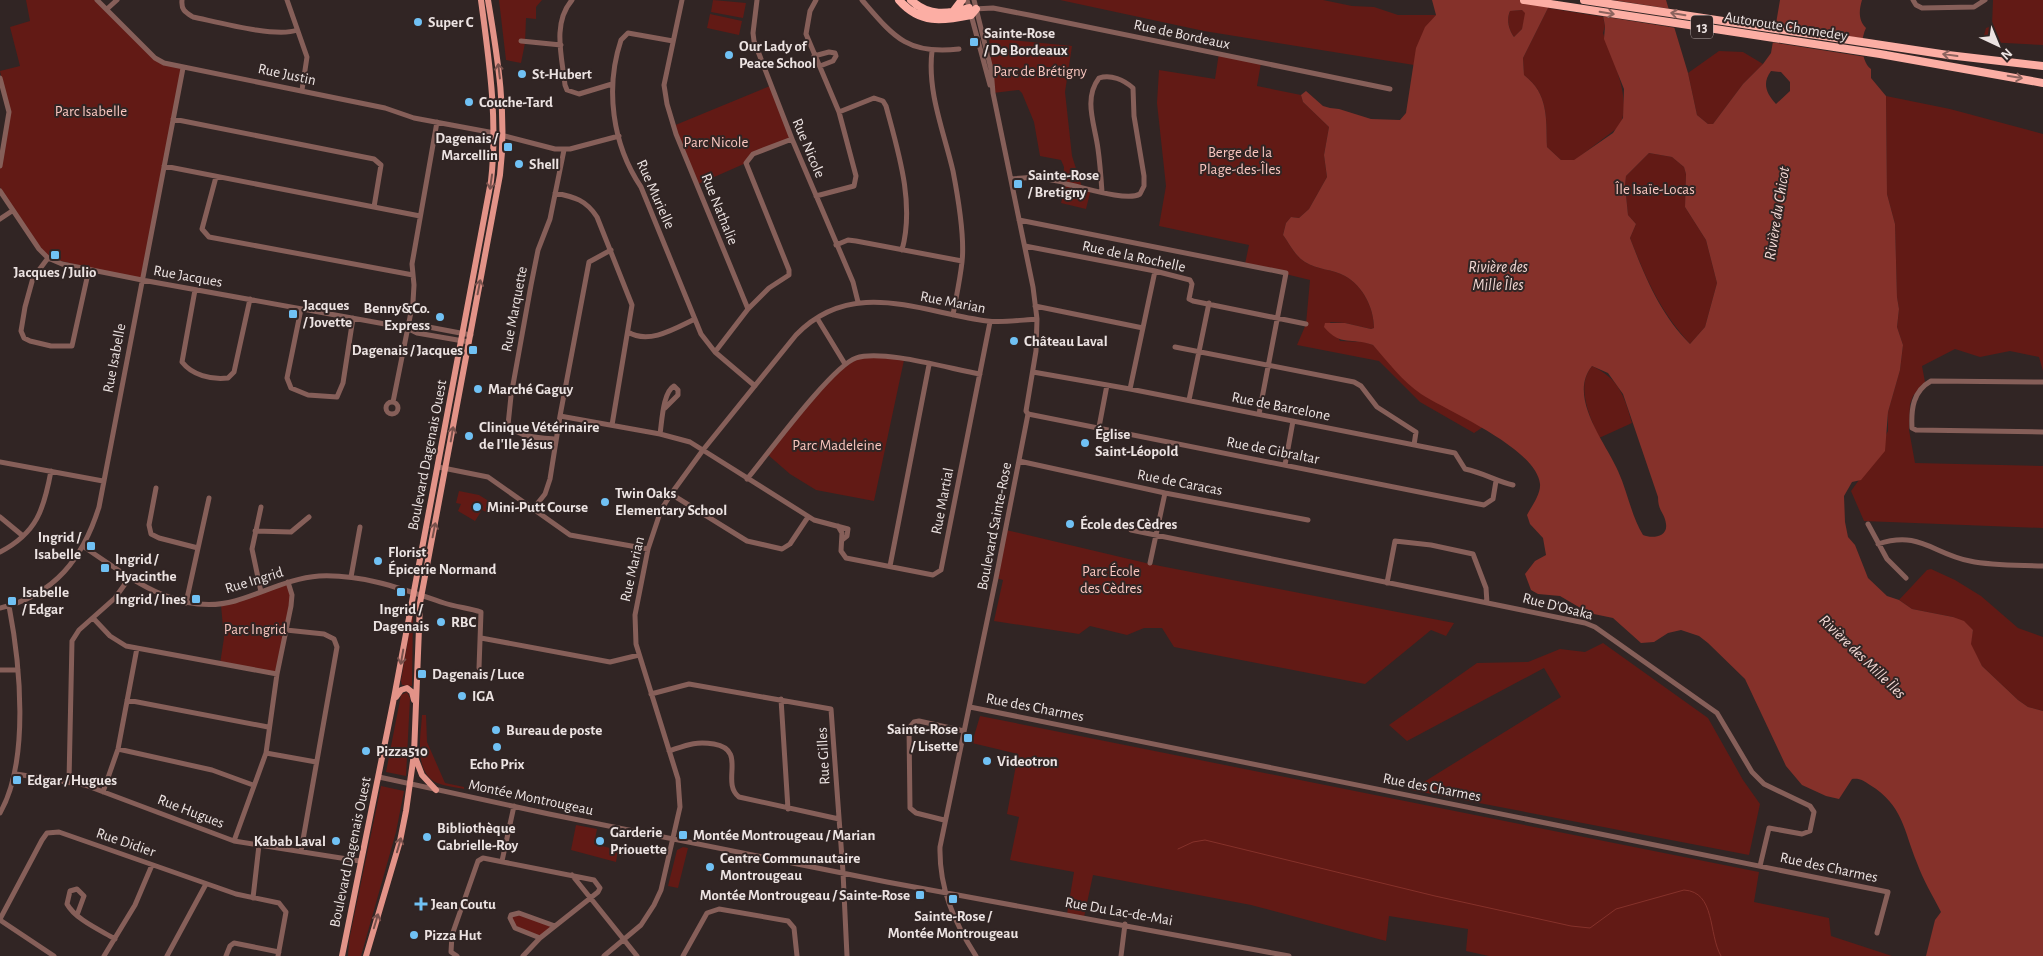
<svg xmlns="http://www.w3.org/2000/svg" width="2043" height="956" font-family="'Alegreya Sans',sans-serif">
<rect width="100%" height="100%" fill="#312524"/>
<path fill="#621a15" d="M26 0H97L155 58 183 68 142 280 48 258 12 211 0 187V166L9 112 0 71 20 66 10 27 30 21Z
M499 0H542L536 7V19L526 18 525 43 521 63 506 60Z
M713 0 746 3 743 18 711 12Z
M1060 0H1323L1352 6 1374 7 1398 15H1436C1422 30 1417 45 1414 65L1204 31Z
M1993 0H2043V45L1986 42 1983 39 1986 28 1992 26Z
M1548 8 1603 17 1605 26 1603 33C1613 63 1632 96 1620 126L1575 160H1561L1547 147C1546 119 1549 94 1524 75L1523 58Z
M1522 10 1526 13 1522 29 1514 37C1509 30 1506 21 1510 11Z
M710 14 742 21 739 35 707 28Z
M989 38 1072 46 1065 92 1072 156 1082 187 1091 189 1086 209 1061 203 1066 184 1063 182 1064 167 1061 160 1040 156 1034 122 1022 93 1019 90 993 93Z
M1719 51 1743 52 1763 64 1743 84 1713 124H1708L1697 115 1688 73Z
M1219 53 1261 63 1257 86 1301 95 1303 102 1329 127 1324 155 1327 177 1309 209 1299 218 1291 217 1286 223 1283 235C1289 243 1295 256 1305 262 1317 270 1333 269 1345 276 1363 286 1374 308 1374 328L1371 329 1345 323 1330 322 1340 341 1364 342 1373 345 1420 393 1483 427 1474 433 1420 402 1379 361 1297 345 1306 324 1310 280 1245 264 1249 245 1159 226 1166 186 1157 103 1159 70 1215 79Z
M770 86 792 139 753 154 746 163 696 185 673 126Z
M1886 96 1950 109 2043 134V371L2039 357 2010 351 1980 357 1955 349 1922 366 1925 382 1913 396 1910 404 1909 430 1915 463 2043 466V528L1864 521 1851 491 1872 462 1888 431V412L1900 370 1903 345 1897 327 1899 309 1897 297 1895 224 1887 194Z
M1649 153 1672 157 1684 167 1686 174 1685 207 1706 240 1717 283 1705 327 1690 344C1659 309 1647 281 1630 238L1636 224 1628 215 1625 185 1626 176Z
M879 356 904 360 874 501 816 490 790 474 767 454 826 383 856 358Z
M1592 366C1619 379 1624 395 1632 423L1599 438C1590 416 1575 387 1592 366Z
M459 491 479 495 495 505 490 514 482 510 475 521 458 511 461 504 456 503Z
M1006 530 1150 564 1454 623 1446 636 1431 630 1365 684 1174 647 1162 628H1144L1127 635 1090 626 1079 634 994 621 1003 580 996 578Z
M1931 569 1955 580 1981 596 2018 628 2043 637V711L2028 707 2018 700 1982 666 1970 644 1973 630 1953 617 1912 609 1899 600 1927 570Z
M288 582 292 595 278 671 269 674 220 664 224 638 221 605Z
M413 611 412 686 402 685 401 681Z
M1603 643 1708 718 1743 780 1760 804 1749 855 1411 790 1561 697 1544 668 1407 741 1389 725 1477 663 1528 662 1560 649 1585 652Z
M407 692 410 698 406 776 386 772 401 695Z
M422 715H426L427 742 445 783 464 787V789C455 787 445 786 437 783 413 771 421 736 422 715Z
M980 716 1759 872 1754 902 1829 918 1831 936 1892 956H1489L1466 951 1468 929 1389 916 1386 941 1251 905 1093 875 1084 917 1067 914 1074 872 1010 860 1019 817 1007 814 1018 754 972 743Z
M381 786 404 791 396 832 361 956H348L349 941Z
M576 825 597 829 594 844 618 850 616 862 571 850Z
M683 847 688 848 678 888 668 886 677 850Z
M519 913 555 926 540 938 515 928 511 915Z"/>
<path fill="#85312a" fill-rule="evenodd" d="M1432 0H1552L1523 58 1524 75C1549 94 1546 119 1547 147L1561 160H1574L1613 133 1623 118 1624 89 1604 39 1605 26 1600 0H1666L1688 73 1697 115 1708 124H1713L1743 84 1763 64 1771 53 1780 0H1862C1859 10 1858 20 1866 28 1860 39 1861 62 1871 69V78L1886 96 1887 194 1895 224 1897 297 1899 309 1897 327 1903 345 1900 370 1888 412 1885 451 1861 480 1852 482 1844 496 1845 522 1848 537 1855 545 1868 578 1887 596 1899 600 1912 609 1953 617 1964 621 1973 630 1971 644 1982 666 2018 700 2028 707 2043 711V956H1926L1935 920 1941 912C1933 896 1923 880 1917 863 1904 831 1903 805 1870 785 1864 781 1860 778 1852 779L1839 799 1826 796 1802 785 1786 766 1745 679 1708 643 1699 636 1681 630 1668 633 1654 642 1641 643 1613 618 1589 613 1560 596 1538 594 1531 590 1525 574 1535 561 1546 555 1543 538 1530 524 1527 515C1531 507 1541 494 1540 484 1536 448 1449 412 1421 394 1403 382 1387 361 1373 345 1351 337 1341 347 1324 327L1325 323H1345L1371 329 1374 328C1374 308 1363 286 1345 276 1333 269 1317 270 1305 262 1295 256 1289 243 1283 235L1286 223 1291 217 1299 218 1309 209 1327 177 1324 155 1329 127 1303 102 1301 95 1306 91 1323 106 1330 108 1339 109 1371 119 1400 120 1406 113 1416 48 1425 27 1436 15ZM1522 10 1525 13 1522 29 1514 37C1509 30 1506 20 1510 11ZM1771 71 1781 72 1790 82V91L1776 104C1766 93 1762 83 1771 71ZM1649 153 1672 157 1684 167 1686 174 1685 207 1706 240 1717 283 1705 327 1690 344C1660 314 1645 277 1630 238L1636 224 1628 215 1625 185 1626 176ZM1592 366 1608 373 1623 394 1658 497C1658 512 1665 513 1666 524 1668 537 1652 539 1643 535 1631 515 1628 493 1618 471 1606 443 1567 397 1592 366Z"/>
<path fill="#312524" d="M1598 0H1613L1671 9 1676 28 1600 16Z
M1773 25 1867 39 1866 57 1770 42Z"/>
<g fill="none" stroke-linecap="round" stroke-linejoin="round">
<path stroke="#85312a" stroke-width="1" d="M1178 849 1193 842 1205 840 1435 896 1571 926 1590 928 1616 909 1684 890C1716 892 1708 934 1721 956"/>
<path stroke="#865f59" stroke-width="5" d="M97 0 155 58 164 63 385 108 414 118 489 132 555 149H570L619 136
M182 0C181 10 185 12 193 17 217 22 276 38 297 30
M287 0 307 57 302 90
M572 0C552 23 562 57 565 85L567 90 579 94 612 84
M682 0 664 85 667 104 676 134 748 309
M757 0 753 33 754 41 792 139 853 282 858 302
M862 0C894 37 907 55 959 49
M967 0 990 85
M974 0 991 69 993 93 1033 287 1037 319 1036 351 1026 411 1028 414 996 578 940 847C939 888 954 922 976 956
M1913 0 1916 5 1922 8 1974 7 1985 0
M107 9 117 0
M974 9 993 8 1029 15 1390 89
M521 41 561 45
M673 41 628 33 621 40C605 88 612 144 641 187L701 334 715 352 755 386
M932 51C927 92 944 132 953 171 958 197 965 236 962 262 960 280 956 298 953 315
M814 56 829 52 835 53 836 56 833 61 820 66
M0 78 9 112 0 166
M839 112 874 98 883 101 886 106C898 151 915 203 902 250
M173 119 374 159 381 165 374 207
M164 166 420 216
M216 177 202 229 209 237 413 275
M1011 179 1036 177 1063 182 1066 184C1082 187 1127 202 1140 194L1144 186V176L1134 116 1133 88C1124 80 1111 74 1099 78 1083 99 1095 125 1098 149 1100 163 1101 177 1102 192
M0 191 39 249 48 258 62 264 142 280 407 328 417 333 469 342
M555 193C575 197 586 200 597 217L632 305 612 425
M816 196 854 186 856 176 839 112 806 34 810 11 816 0
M0 219 12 211
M1019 220 1286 273 1259 414
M836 245 848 240 856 241 962 261
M1025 246 1155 271 1190 280 1192 284 1189 299 1193 301 1306 324
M48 258 33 278 25 307 21 331 24 338 30 341 51 346H72L89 269
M195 290 182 362C192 375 211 380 228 378L234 372 250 299
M1035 306 1143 328
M301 309 287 378 291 388 308 395 337 397 343 383 353 318
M817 318 845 364
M408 327 418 325 471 335
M628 332C649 345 676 328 695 319
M1175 347 1354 382 1361 386 1377 407 1416 432 1414 445
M715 352 748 309 769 288 789 275V270L746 163 753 154 792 139
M1033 372 1130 389 1455 453 1465 469C1484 473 1496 481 1513 485
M2043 382 1931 381C1913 391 1911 409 1912 428L1916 430 2043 432
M1130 389 1155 271
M1189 400 1209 303
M386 408a6 6 0 1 1 12 0a6 6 0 1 1-12 0Z
M393 402 413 302 414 285 412 264 437 122
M1028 414 1484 505 1493 499 1496 481
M560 416 660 434 690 442 814 520 848 529 847 536 842 540
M1099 427 1107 385
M660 434C662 421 663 392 674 386L678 390V395L665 408
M556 439C540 438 520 438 508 425L511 396 531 285 538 250 550 219 564 150
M1019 461 1165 493 1308 520
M0 462 103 481
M1285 465 1293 421
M438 467 488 477 570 535 648 549
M747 479C767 455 832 366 856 358 882 349 951 369 980 374
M156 488 149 525 151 534 159 538 198 548
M671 494 747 541 782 549 790 544 808 517
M533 509 545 494 550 479 560 416 589 262 611 250
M0 517 23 536
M1868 524 1887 559 1906 578
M838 526 842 533 841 551 846 558 933 575 941 570 990 322
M1131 530 1585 623 1595 627 1717 713 1752 772 1764 784 1810 806 1814 812 1810 831 1802 834 1769 828 1760 866
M255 531 291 532 309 517
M1878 544C1920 530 1933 554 1970 561 1993 566 2019 565 2043 566
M84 547C129 577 178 617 235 601 263 593 290 578 319 576 363 574 403 589 444 603 456 607 469 608 481 612L479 668
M0 552C37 533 44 509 51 471
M1150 563 1165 493
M890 566 929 365
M351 577 360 527
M1387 583 1395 541 1431 545 1473 554 1486 588 1487 603
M261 592 252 549 261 507
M186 603 209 498
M0 608C55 595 83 558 99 507L183 68
M94 619 110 636 126 646 277 674
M286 630 324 634 334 639 337 647 301 851
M481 638 610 662 639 655
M0 670H18
M651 694 689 684 831 709 843 872 847 956
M781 699 788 809
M127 700 268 727
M970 707 1888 892 1877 933
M118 749 212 770 253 785
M669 751C687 745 695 741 714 744 748 750 720 782 739 797L839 819
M266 753 316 762
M16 774 85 785 234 841 360 861
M379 777 549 814 887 882 1289 956
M69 781 72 641 79 630 115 598 130 577
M103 792 118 749 137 648
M0 813C30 761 20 663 9 606
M944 820 916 813 910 808 909 728 914 722 919 721 964 731
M234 841 266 753 277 674 291 606 292 595 288 582
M502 861 514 806
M572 875 637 956
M253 898 259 845
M77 915 84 896 77 889 70 891 67 904C75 919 100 930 115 939
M0 919 42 840 47 833 59 832 236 894 279 903 286 912 278 956
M0 920 54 956
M540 938 515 928 510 918 511 915 519 913 555 926
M104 956 135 905 152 865
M167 956 206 884
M226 956 230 946 234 943 279 952
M457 956 451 952 452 935 478 861 483 858 594 880 600 888 598 892 540 938 523 956
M604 956 641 925 654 905 661 890 680 807 678 779 636 644 635 615 648 549 661 510 671 494 703 450 796 335C852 277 920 312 987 321 1003 323 1021 320 1037 319
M683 956 707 913 719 909 788 921 794 928 797 956
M1121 956 1125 924"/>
<path stroke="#e39388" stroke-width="6" d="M396 697 401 690 407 688 412 692 414 700
M415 757 422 775 436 790
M342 956 393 703 491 181C498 120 489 60 481 0
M366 956 400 841 406 811 414 754 420 603 500 175C507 116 498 59 488 0"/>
<path stroke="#fcaea4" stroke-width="8" d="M899 0C920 24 942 21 971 15L976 9
M911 0C928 17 948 14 969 8
M1524 0 1880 54 2043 83
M1584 0 1948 55 2043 66
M953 12 962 0"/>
</g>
<defs><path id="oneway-shaft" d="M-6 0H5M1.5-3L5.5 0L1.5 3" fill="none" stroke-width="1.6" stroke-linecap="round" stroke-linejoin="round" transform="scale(1.25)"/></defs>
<g stroke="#8c635e">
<use href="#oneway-shaft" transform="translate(1607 13) rotate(9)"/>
<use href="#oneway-shaft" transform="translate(1678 14) rotate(-171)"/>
<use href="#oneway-shaft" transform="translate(1950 55) rotate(-172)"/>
<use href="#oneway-shaft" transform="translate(2015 77) rotate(10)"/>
</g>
<g stroke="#78514c">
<use href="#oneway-shaft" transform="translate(499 71) rotate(-97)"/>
<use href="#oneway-shaft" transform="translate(491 182) rotate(98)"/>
<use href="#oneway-shaft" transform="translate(479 287) rotate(-79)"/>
<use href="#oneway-shaft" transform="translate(452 434) rotate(-80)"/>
<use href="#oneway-shaft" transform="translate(434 530) rotate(-79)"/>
<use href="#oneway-shaft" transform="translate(402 657) rotate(100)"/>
<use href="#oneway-shaft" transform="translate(399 845) rotate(-74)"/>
<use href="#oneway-shaft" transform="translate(376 921) rotate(-73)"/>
</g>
<g fill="#70c1f4" stroke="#312524" stroke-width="2">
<circle cx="418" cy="22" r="5"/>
<rect x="969" y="37" width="10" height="10" rx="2.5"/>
<circle cx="729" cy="55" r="5"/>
<circle cx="522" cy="74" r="5"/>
<circle cx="469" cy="102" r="5"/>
<rect x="503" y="142" width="10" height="10" rx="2.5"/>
<circle cx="519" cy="164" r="5"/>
<rect x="1013" y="179" width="10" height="10" rx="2.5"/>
<rect x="50" y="250" width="10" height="10" rx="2.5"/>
<rect x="288" y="309" width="10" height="10" rx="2.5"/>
<circle cx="440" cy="317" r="5"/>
<circle cx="1014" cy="341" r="5"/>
<rect x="468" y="345" width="10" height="10" rx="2.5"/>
<circle cx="478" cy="389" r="5"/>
<circle cx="469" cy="436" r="5"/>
<circle cx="1085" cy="443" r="5"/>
<circle cx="605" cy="502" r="5"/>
<circle cx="477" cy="507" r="5"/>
<circle cx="1070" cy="524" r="5"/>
<rect x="86" y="541" width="10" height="10" rx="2.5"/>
<circle cx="378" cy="561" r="5"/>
<rect x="100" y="563" width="10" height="10" rx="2.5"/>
<rect x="396" y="587" width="10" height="10" rx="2.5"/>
<rect x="191" y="594" width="10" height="10" rx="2.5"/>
<rect x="7" y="596" width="10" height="10" rx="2.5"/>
<circle cx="441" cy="622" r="5"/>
<rect x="417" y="669" width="10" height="10" rx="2.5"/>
<circle cx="462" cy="696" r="5"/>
<circle cx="496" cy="730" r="5"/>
<rect x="963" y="733" width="10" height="10" rx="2.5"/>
<circle cx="497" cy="747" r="5"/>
<circle cx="366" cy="751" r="5"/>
<circle cx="987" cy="761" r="5"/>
<rect x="12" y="775" width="10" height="10" rx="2.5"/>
<rect x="678" y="830" width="10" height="10" rx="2.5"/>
<circle cx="427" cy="837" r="5"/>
<circle cx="336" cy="841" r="5"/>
<circle cx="600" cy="841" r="5"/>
<circle cx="710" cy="867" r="5"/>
<rect x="915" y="890" width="10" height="10" rx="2.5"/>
<rect x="948" y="894" width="10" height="10" rx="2.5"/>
<path d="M418.5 896.5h5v5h5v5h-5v5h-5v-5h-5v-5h5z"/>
<circle cx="414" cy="935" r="5"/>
</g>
<g text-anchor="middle" stroke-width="4" stroke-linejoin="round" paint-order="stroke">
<rect fill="#312524" stroke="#b4aaa9" stroke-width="1" x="1691" y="15.5" width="22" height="23" rx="4"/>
<g font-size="14" font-weight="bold" fill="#ece3e2">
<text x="1702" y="32">13</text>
</g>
<g font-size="15" font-weight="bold" fill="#ece3e2" stroke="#312524" text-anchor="start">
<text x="428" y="27">Super C</text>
<text x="984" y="38">Sainte-Rose<tspan x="984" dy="17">/ De Bordeaux</tspan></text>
<text x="739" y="51">Our Lady of<tspan x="739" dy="17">Peace School</tspan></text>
<text x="532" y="79">St-Hubert</text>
<text x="479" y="107">Couche-Tard</text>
<text x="498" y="143" text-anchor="end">Dagenais /<tspan x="498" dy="17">Marcellin</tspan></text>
<text x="529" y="169">Shell</text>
<text x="1028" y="180">Sainte-Rose<tspan x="1028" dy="17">/ Bretigny</tspan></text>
<text x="55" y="277" text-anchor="middle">Jacques / Julio</text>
<text x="303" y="310">Jacques<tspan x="303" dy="17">/ Jovette</tspan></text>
<text x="430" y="313" text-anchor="end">Benny&amp;Co.<tspan x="430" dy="17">Express</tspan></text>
<text x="1024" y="346">Château Laval</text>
<text x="463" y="355" text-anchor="end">Dagenais / Jacques</text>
<text x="488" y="394">Marché Gaguy</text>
<text x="479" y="432">Clinique Vétérinaire<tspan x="479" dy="17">de I'Ile Jésus</tspan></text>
<text x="1095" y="439">Église<tspan x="1095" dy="17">Saint-Léopold</tspan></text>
<text x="615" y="498">Twin Oaks<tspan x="615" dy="17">Elementary School</tspan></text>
<text x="487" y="512">Mini-Putt Course</text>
<text x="1080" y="529">École des Cèdres</text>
<text x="81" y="542" text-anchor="end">Ingrid /<tspan x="81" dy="17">Isabelle</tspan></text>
<text x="388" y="557">Florist<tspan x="388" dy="17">Épicerie Normand</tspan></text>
<text x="115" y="564">Ingrid /<tspan x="115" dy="17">Hyacinthe</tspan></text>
<text x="22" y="597">Isabelle<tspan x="22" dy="17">/ Edgar</tspan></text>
<text x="186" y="604" text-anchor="end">Ingrid / Ines</text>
<text x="401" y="614" text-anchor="middle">Ingrid /<tspan x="401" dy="17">Dagenais</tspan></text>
<text x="451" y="627">RBC</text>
<text x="432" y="679">Dagenais / Luce</text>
<text x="472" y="701">IGA</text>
<text x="958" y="734" text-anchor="end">Sainte-Rose<tspan x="958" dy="17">/ Lisette</tspan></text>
<text x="506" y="735">Bureau de poste</text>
<text x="376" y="756">Pizza510</text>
<text x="997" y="766">Videotron</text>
<text x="497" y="769" text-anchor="middle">Echo Prix</text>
<text x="27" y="785">Edgar / Hugues</text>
<text x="437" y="833">Bibliothèque<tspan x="437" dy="17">Gabrielle-Roy</tspan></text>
<text x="610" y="837">Garderie<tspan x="610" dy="17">Priouette</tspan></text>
<text x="693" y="840">Montée Montrougeau / Marian</text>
<text x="326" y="846" text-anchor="end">Kabab Laval</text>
<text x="720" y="863">Centre Communautaire<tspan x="720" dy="17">Montrougeau</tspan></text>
<text x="910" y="900" text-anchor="end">Montée Montrougeau / Sainte-Rose</text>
<text x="431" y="909">Jean Coutu</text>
<text x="953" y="921" text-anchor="middle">Sainte-Rose /<tspan x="953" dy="17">Montée Montrougeau</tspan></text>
<text x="424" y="940">Pizza Hut</text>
</g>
<g font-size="15" fill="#ece3e2" stroke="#312524">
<text transform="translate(1786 26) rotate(9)" y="5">Autoroute Chomedey</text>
<text transform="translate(1182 34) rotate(12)" y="5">Rue de Bordeaux</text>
<text transform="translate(287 74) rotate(12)" y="5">Rue Justin</text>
<text transform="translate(809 148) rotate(67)" y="5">Rue Nicole</text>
<text transform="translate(656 194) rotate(66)" y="5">Rue Murielle</text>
<text transform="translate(720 209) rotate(68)" y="5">Rue Nathalie</text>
<text transform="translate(1134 256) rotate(12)" y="5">Rue de la Rochelle</text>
<text transform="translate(188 276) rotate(10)" y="5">Rue Jacques</text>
<text transform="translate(953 302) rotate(11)" y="5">Rue Marian</text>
<text transform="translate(514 309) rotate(-79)" y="5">Rue Marquette</text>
<text transform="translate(114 358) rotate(-79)" y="5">Rue Isabelle</text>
<text transform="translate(1281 406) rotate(11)" y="5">Rue de Barcelone</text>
<text transform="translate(1273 450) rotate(11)" y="5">Rue de Gibraltar</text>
<text transform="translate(427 455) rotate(-79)" y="5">Boulevard Dagenais Ouest</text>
<text transform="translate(1180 482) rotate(11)" y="5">Rue de Caracas</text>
<text transform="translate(942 501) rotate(-79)" y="5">Rue Martial</text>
<text transform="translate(994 526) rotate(-79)" y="5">Boulevard Sainte-Rose</text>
<text transform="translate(632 569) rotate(-77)" y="5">Rue Marian</text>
<text transform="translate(254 580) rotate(-17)" y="5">Rue Ingrid</text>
<text transform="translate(1558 606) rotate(14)" y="5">Rue D'Osaka</text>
<text transform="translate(1035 707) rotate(11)" y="5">Rue des Charmes</text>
<text transform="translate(823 756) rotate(-93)" y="5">Rue Gilles</text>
<text transform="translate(1432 787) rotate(11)" y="5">Rue des Charmes</text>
<text transform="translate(531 797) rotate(12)" y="5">Montée Montrougeau</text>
<text transform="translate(191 811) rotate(21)" y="5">Rue Hugues</text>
<text transform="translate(126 842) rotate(19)" y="5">Rue Didier</text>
<text transform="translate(350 852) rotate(-78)" y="5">Boulevard Dagenais Ouest</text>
<text transform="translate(1829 867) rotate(12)" y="5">Rue des Charmes</text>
<text transform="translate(1119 911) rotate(10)" y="5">Rue Du Lac-de-Mai</text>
</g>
<g font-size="15" fill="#f9c6bf" stroke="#312524">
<text x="1040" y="76">Parc de Brétigny</text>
<text x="91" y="116">Parc Isabelle</text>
<text x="716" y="147">Parc Nicole</text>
<text x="1240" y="157">Berge de la<tspan x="1240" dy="17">Plage-des-Îles</tspan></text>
<text x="1655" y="194">Île Isaïe-Locas</text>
<text x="837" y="450">Parc Madeleine</text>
<text x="1111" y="576">Parc École<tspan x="1111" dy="17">des Cèdres</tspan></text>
<text x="255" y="634">Parc Ingrid</text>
</g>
<g font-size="16" font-style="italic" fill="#f3d9d5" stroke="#312524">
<text transform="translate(1776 213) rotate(-81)" y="6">Rivière du Chicot</text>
<text x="1498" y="272">Rivière des<tspan x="1498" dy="18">Mille Îles</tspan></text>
<text transform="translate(1863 656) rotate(44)" y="6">Rivière des Mille Îles</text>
</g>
</g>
<g transform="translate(1998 45) rotate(136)" stroke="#312524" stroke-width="4" paint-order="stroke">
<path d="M0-4L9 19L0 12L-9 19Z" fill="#ece3e2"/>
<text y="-8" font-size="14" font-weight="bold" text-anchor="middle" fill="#ece3e2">N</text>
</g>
</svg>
